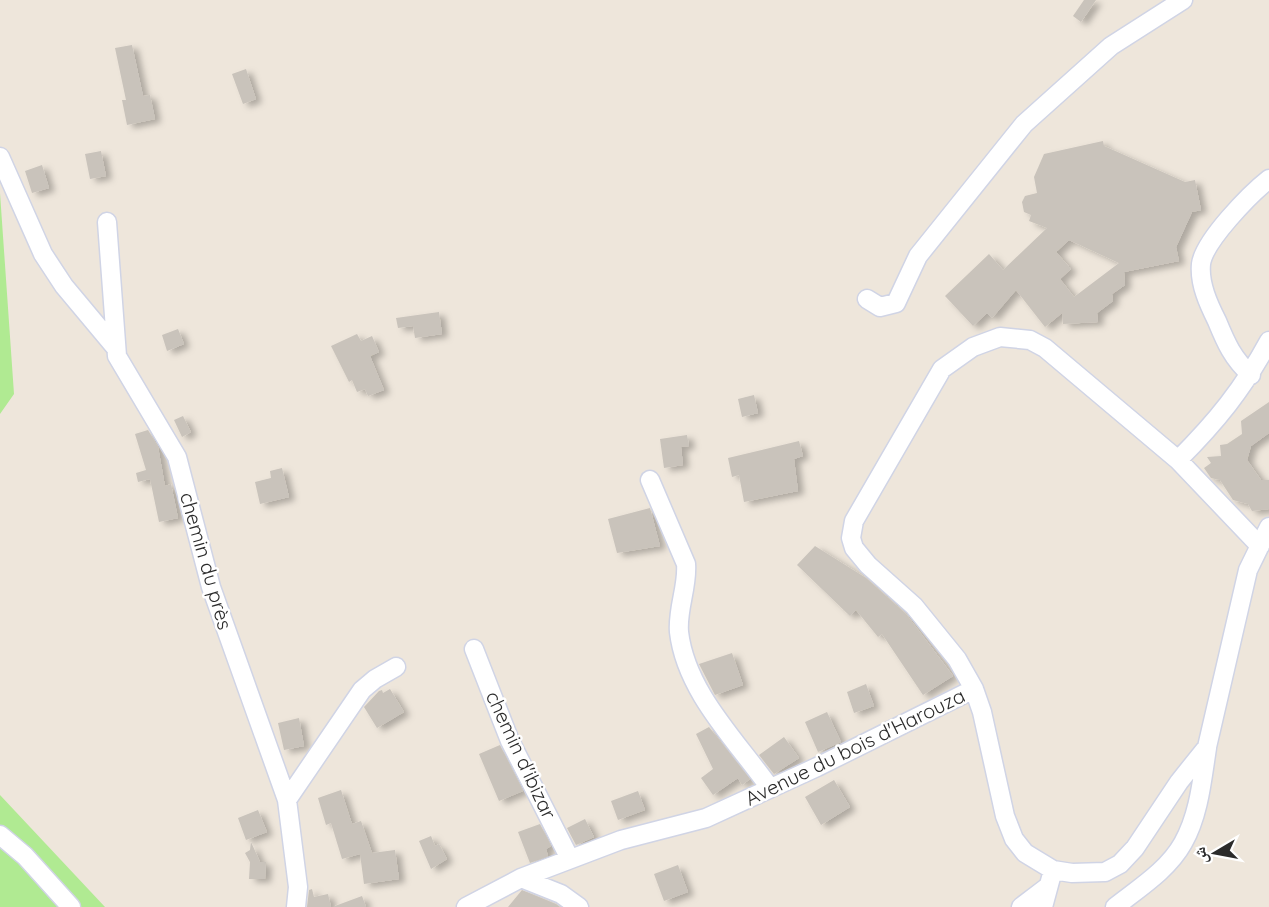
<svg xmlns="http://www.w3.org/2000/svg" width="1269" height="907" font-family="Quicksand,'Noto Naskh Arabic',sans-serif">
<defs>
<filter id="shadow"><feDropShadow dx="6" dy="3.5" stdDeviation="3" flood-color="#0004"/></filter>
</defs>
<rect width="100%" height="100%" fill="#eee6db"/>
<path fill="#b0ea92" d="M0 193 14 394 0 414Z
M0 795 105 907H0Z"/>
<path fill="#c9c3bb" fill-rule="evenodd" filter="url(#shadow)" d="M1084 0H1096L1081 22 1073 16Z
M132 45 143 96 150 95 155 119 127 125 122 100H126L115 48Z
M246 69 256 99 243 104 232 74Z
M1103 141 1104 146 1185 182 1195 180 1201 210 1192 212 1176 247 1179 261 1124 272 1125 285 1112 294 1113 301 1097 313 1098 322 1063 324 1062 313 1045 327 1016 290 992 318 987 313 973 326 945 296 989 254 1003 270 1047 228 1029 221 1031 215 1024 212 1022 202 1025 196 1037 193 1034 177 1044 154ZM1069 240 1119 263 1074 297 1060 279 1071 269 1056 252Z
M101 151 106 176 90 179 85 154Z
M42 165 49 188 32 193 25 171Z
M439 312 442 334 415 338 413 326 398 328 396 318Z
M178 329 184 344 167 351 162 335Z
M357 334 361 341 372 336 379 352 370 356 384 390 368 396 365 389 357 392 352 380 349 382 331 346Z
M754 395 758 413 742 417 738 399Z
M1269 402V433L1251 446 1247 460 1261 480H1269V509L1252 511 1248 504 1233 500 1220 480 1211 478 1204 468 1211 463 1207 457 1221 456 1220 445 1227 444 1242 434 1241 421Z
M183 416 191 432 182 437 174 420Z
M148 430 158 447 165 486 171 484 178 518 159 522 150 479 138 482 136 473 146 470 135 434Z
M687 435 689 446 681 447 683 465 664 468 660 439Z
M799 441 803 456 794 459 798 491 744 502 739 475 732 477 728 458Z
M282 468 289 497 260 504 255 482 271 478 270 471Z
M650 508 660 546 617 553 608 519Z
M815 546 866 578 906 614 953 676 923 695 882 634 878 637 856 610 850 616 797 565Z
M732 653 743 685 715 695 699 664Z
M866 684 874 706 854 713 847 692Z
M390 689 404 712 377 728 364 707 379 691 382 690 383 693Z
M827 712 841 742 818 752 805 722Z
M299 718 304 746 284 750 278 723Z
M709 727 750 779 742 785 738 778 713 795 701 778 713 769 696 734Z
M784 737 799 758 774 774 759 755Z
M500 745 523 791 499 801 479 754Z
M834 780 850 807 821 825 805 797Z
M341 790 352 824 361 821 372 853 395 850 399 879 364 884 360 854 342 859 331 823 326 825 318 798Z
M638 791 645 810 618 820 611 801Z
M258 810 267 832 246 840 238 818Z
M585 819 594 837 576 845 567 828Z
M540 824 551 846 546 849 548 856 530 863 518 832Z
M431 836 435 846 439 844 447 859 431 869 419 841Z
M251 842 260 862H266L265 879H249L250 862 245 853 250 850Z
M678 865 688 892 664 901 654 874Z
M312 889 314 897 328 894 331 907H307L309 890Z
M522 890 556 904 560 907H508Z
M362 896 366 907H335V906Z"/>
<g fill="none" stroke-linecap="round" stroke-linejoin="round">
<defs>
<path id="minor" d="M0 157 43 254 64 286 115 347
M107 222 117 356 177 457 211 587 287 800 298 887 296 907
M867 299 880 307 896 303 918 256 1024 124 1111 46 1183 0
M1251 375C1233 359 1226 343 1217 321 1209 305 1199 284 1201 264 1204 241 1250 194 1269 179
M1178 460C1216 422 1243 389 1269 341
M650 480 686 564C688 586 677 609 679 632 686 692 736 740 770 788
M474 649 510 741 570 859
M974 689 957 659 914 606 868 565 854 548 851 538 854 521 942 369 973 347 1000 337 1030 340 1045 348 1178 460 1260 546
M287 800 362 690 375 679 396 667
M0 835 25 856 71 907
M521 878 561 894 579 907
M466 907 521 878 621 840 706 818 817 767 974 689 982 712 1005 816 1014 839 1025 853 1053 870 1072 873 1105 872 1120 864 1135 848 1179 782 1207 747 1248 570 1269 527
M1021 907 1046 888
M1043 907 1053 870
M1115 907C1139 888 1168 870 1183 843 1199 815 1202 780 1207 748"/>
</defs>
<use href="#minor" stroke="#d0d4e5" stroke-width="21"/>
<use href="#minor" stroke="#fff" stroke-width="18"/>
</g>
<g text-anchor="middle" stroke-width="5" stroke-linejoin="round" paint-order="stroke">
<g font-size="20" fill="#2b2b2b" stroke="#fff">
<text transform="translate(206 561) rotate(74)" y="7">chemin du près</text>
<text transform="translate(855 747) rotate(-26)" y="7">Avenue du bois d'Harouza</text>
<text transform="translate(521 755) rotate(65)" y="7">chemin d'ibizar</text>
</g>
</g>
<g transform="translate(1215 853) rotate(260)" stroke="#ffffff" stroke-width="4.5" paint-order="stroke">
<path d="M0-4.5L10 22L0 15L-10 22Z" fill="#2b2b2b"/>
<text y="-9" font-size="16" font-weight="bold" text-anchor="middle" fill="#2b2b2b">ش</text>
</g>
</svg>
